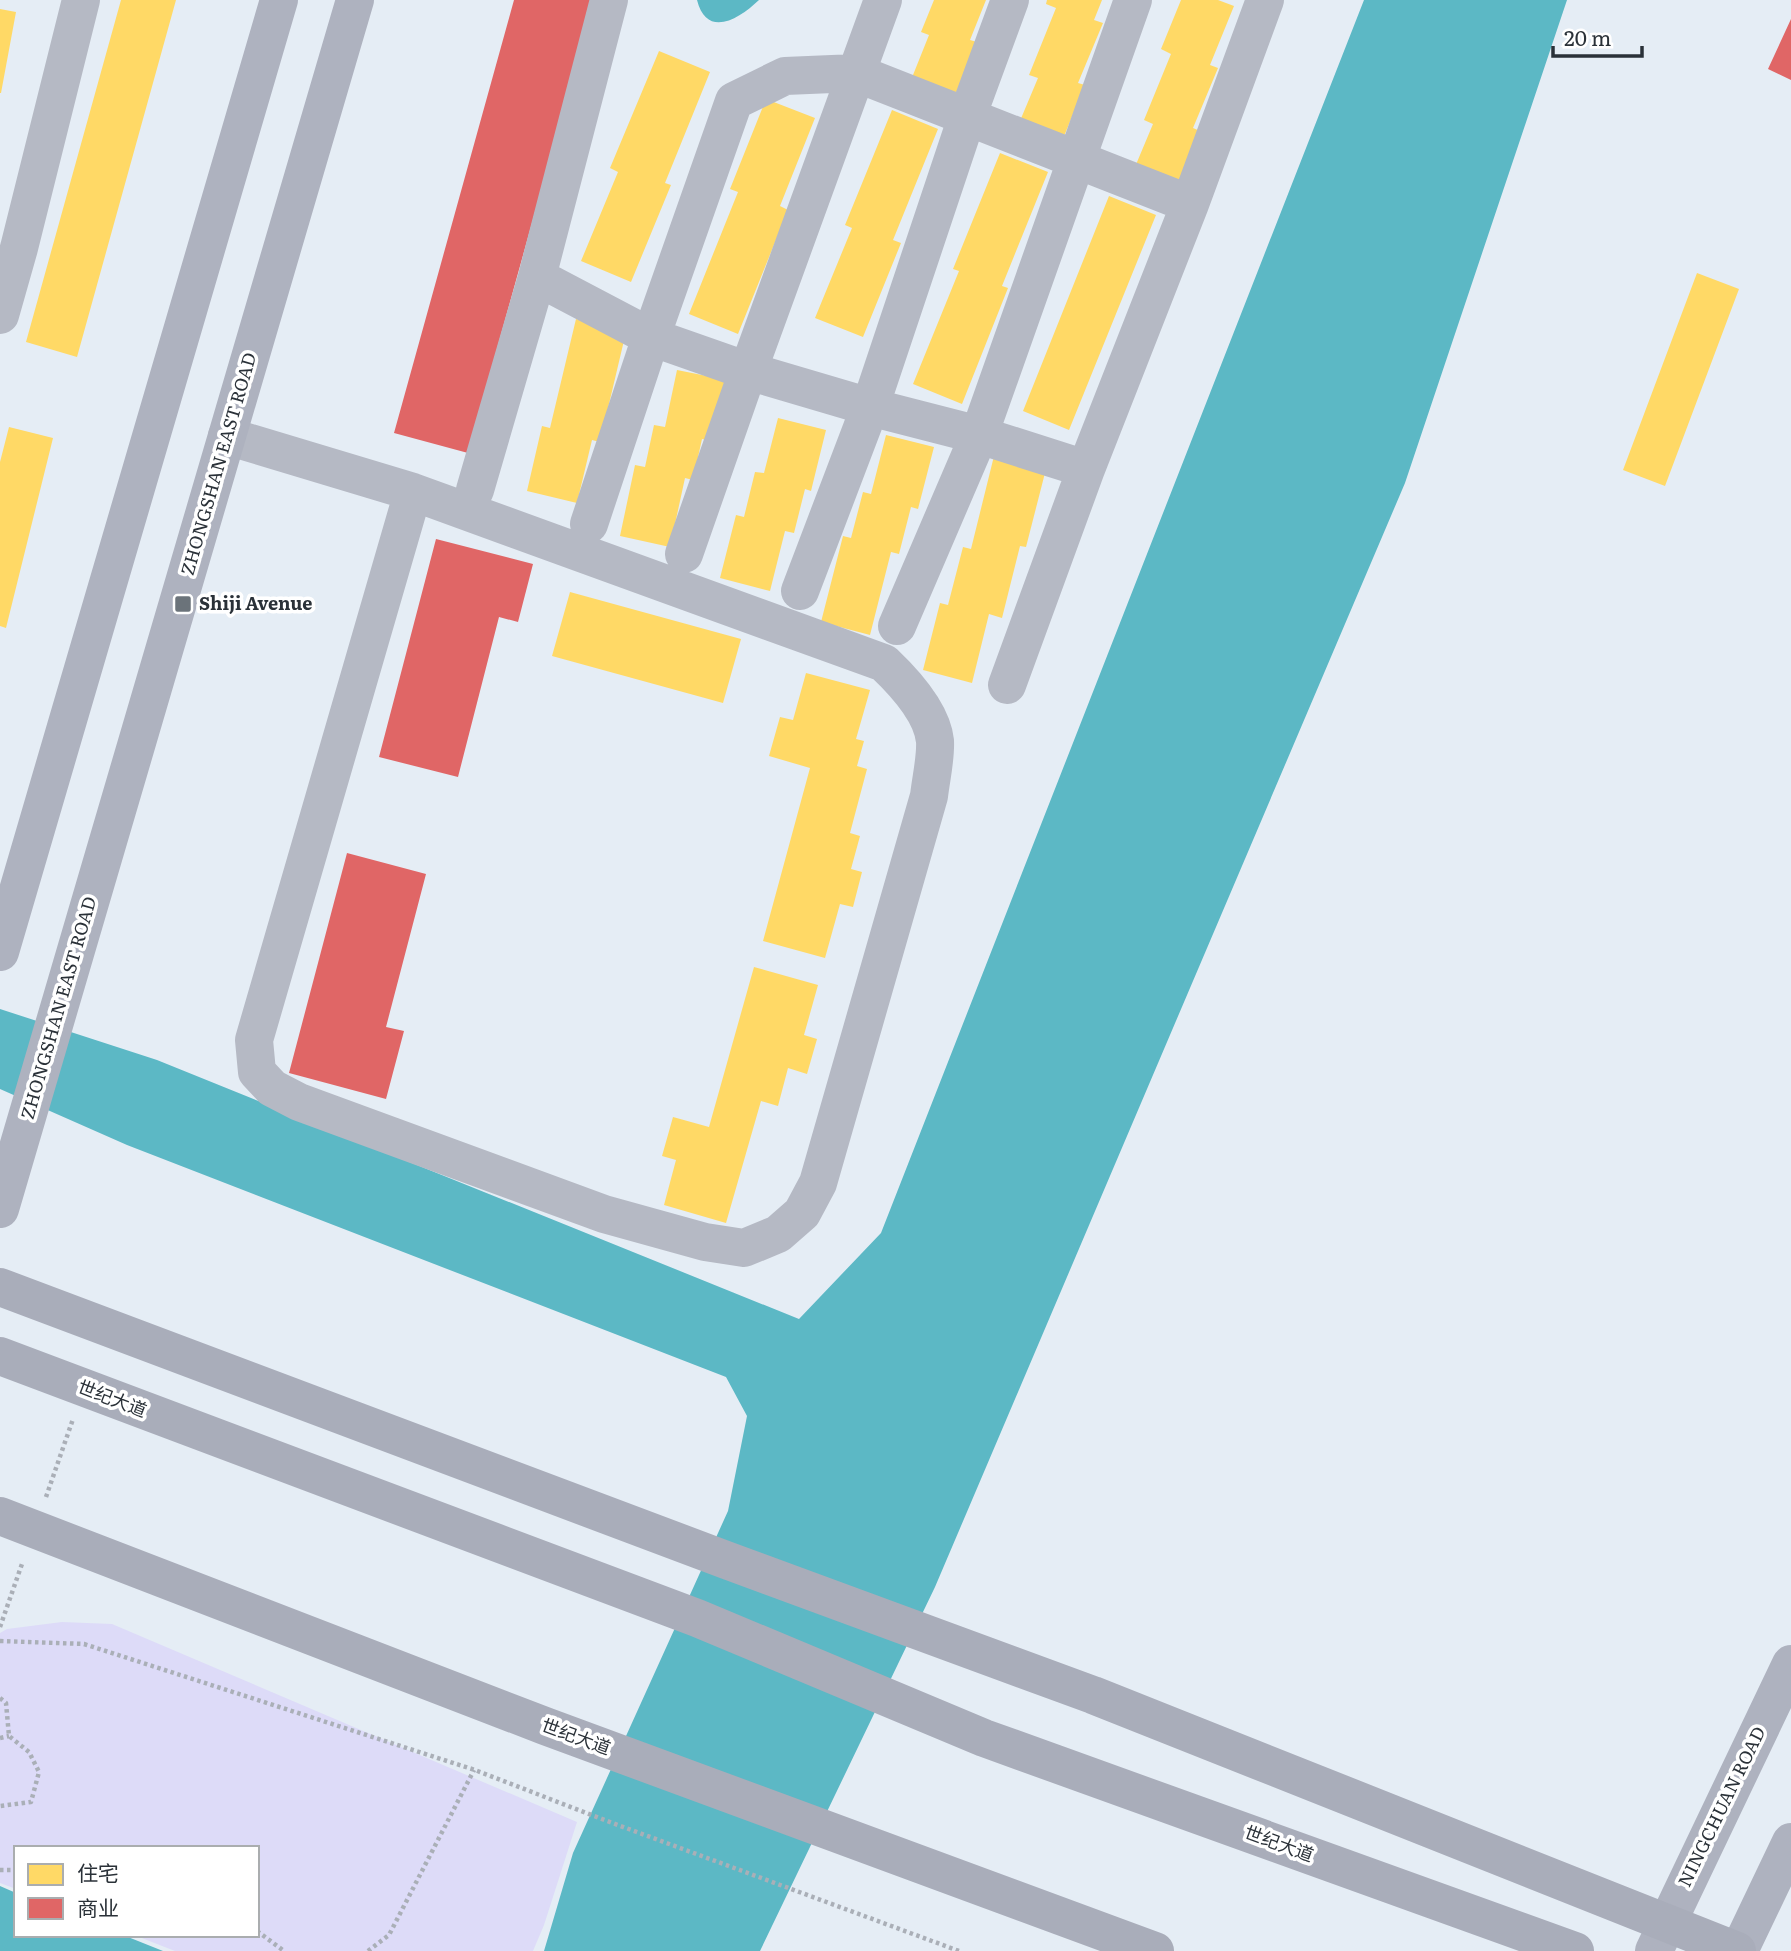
<svg xmlns="http://www.w3.org/2000/svg" width="1791" height="1951" font-family="Literata,'Noto Sans SC',serif">
<rect width="100%" height="100%" fill="#e5edf5"/>
<path fill="#dddbf8" d="M62 1622 112 1624 577 1822 544 1925 533 1951H175L134 1935H257V1848H16V1889L0 1883V1633L7 1629Z"/>
<path fill="#5cb8c5" d="M697 0H759C739 19 707 39 697 0Z
M1364 0H1567L1405 483 935 1587 760 1951H544L573 1853 728 1511 747 1416 726 1377 127 1145 0 1089V1009L157 1060 799 1319 881 1233Z
M0 1886 16 1893V1935H123L163 1951H0Z"/>
<path fill="#ffd966" d="M121 0H176L77 357 26 342Z
M521 0H567L524 150 482 137Z
M934 0H986L970 40 977 42 952 103 909 85 929 35 921 32Z
M1047 0H1102L1094 20 1103 23 1078 83 1085 85 1060 146 1017 128 1038 78 1029 75 1056 8 1046 4Z
M1181 0H1218L1234 6 1210 65 1218 68 1193 128 1200 131 1175 191 1132 174 1153 124 1144 120 1171 54 1161 49Z
M0 9 16 12 1 93H0Z
M659 51 710 72 665 183 671 185 631 282 581 261 618 172 610 168Z
M766 99 815 118 780 206 788 210 738 334 689 314 738 192 730 189Z
M892 110 938 129 893 240 901 243 863 337 815 318 852 228 845 225Z
M1000 153 1048 172 1002 286 1008 288 962 404 913 384 959 271 953 269Z
M472 169 516 181 443 441 400 429Z
M1109 196 1156 215 1069 430 1023 411Z
M1697 273 1739 289 1665 486 1623 470Z
M576 319 626 332 600 442 592 440 577 503 527 491 542 426 550 428Z
M677 370 727 380 714 442 702 439 693 480 685 478 670 547 620 536 635 465 645 467 654 425 665 427Z
M778 418 826 430 811 491 805 489 794 533 785 531 770 591 720 578 736 515 744 517 755 472 764 473Z
M9 427 53 438 6 628 0 626V462Z
M886 435 934 447 918 509 911 507 899 554 891 552 870 635 821 622 843 536 851 538 863 492 871 494Z
M994 456 1046 469 1026 547 1020 546 1002 618 989 614 972 683 923 670 940 603 948 605 963 547 971 549Z
M476 554 530 568 517 619 496 614 455 771 394 755 426 631 416 628 429 578 467 588Z
M570 592 741 639 723 703 552 656Z
M806 673 870 690 856 739 864 741 857 766 867 769 850 833 860 836 851 869 862 872 853 907 840 904 825 958 763 941 810 768 769 756 780 717 793 720Z
M362 860 423 876 382 1030 400 1035 385 1093 329 1078 339 1042 302 1032 315 981 329 985Z
M754 967 818 985 804 1035 817 1039 807 1074 788 1068 778 1106 761 1101 726 1223 664 1205 676 1160 662 1156 673 1117 709 1127Z"/>
<path fill="#e06666" d="M514 0H594L468 453 394 433Z
M1791 19V80L1768 69Z
M436 539 533 564 518 622 499 617 458 777 379 757Z
M347 853 426 874 386 1027 404 1031 386 1099 289 1073Z"/>
<g fill="none" stroke-linecap="round" stroke-linejoin="round">
<path stroke="#aaafb7" stroke-width="4.5" stroke-dasharray="3.5 3.5" stroke-linecap="butt" d="M46 1497 73 1419
M0 1627 23 1561
M0 1641 84 1644 475 1770 607 1821 959 1951
M0 1698 6 1703 9 1736 29 1752 39 1772 31 1802 0 1806
M0 1738 9 1736
M0 1870H16
M257 1931 284 1951
M368 1951 389 1935 474 1770"/>
<path stroke="#b5b9c4" stroke-width="38" d="M537 277 651 337 748 371 870 407 979 435 1086 469
M0 315 19 248 81 0
M227 436 413 492 884 663C904 682 932 712 935 741 936 758 931 778 929 796L818 1183 802 1213 778 1234 744 1248 705 1242 604 1214 299 1102 272 1088 257 1072 254 1040 413 492
M475 490 537 277 609 0
M589 524 651 337 734 101 785 76 856 73 1190 204
M684 554 748 371 883 0
M800 591 870 407 967 117 1010 0
M897 626 979 435 1133 0
M1007 685 1086 469 1190 204 1265 0"/>
<path stroke="#aeb2bf" stroke-width="38" d="M0 952 279 0
M0 1209 355 0
M1654 1951 1791 1664
M1739 1951 1791 1842"/>
<path stroke="#a9adba" stroke-width="38" d="M0 1287 726 1560 1093 1695 1737 1951
M0 1356 697 1618 984 1738 1575 1951
M0 1516 545 1726 1155 1951"/>
</g>
<rect fill="#6b737a" stroke="#fff" stroke-width="2.5" x="174" y="595" width="18" height="18" rx="3.5"/>
<g text-anchor="middle" stroke-width="7" stroke-linejoin="round" paint-order="stroke">
<g font-size="18" fill="#2a3138" stroke="#fff">
<text transform="translate(219 464) rotate(-74)" y="6">ZHONGSHAN EAST ROAD</text>
<text transform="translate(59 1008) rotate(-74)" y="6">ZHONGSHAN EAST ROAD</text>
<text transform="translate(112 1399) rotate(21)" y="6">世纪大道</text>
<text transform="translate(576 1737) rotate(20)" y="6">世纪大道</text>
<text transform="translate(1722 1807) rotate(-64)" y="6">NINGCHUAN ROAD</text>
<text transform="translate(1279 1844) rotate(20)" y="6">世纪大道</text>
</g>
<g font-size="18" font-weight="bold" fill="#2a3138" stroke="#fff" text-anchor="start">
<text x="199" y="610">Shiji Avenue</text>
</g>
</g>
<rect x="14" y="1846" width="245" height="91" fill="#ffffff" stroke="#aaadaf" stroke-width="2"/>
<rect x="28" y="1864" width="35" height="21" fill="#ffd966" stroke="#aaadaf" stroke-width="2"/>
<text x="77" y="1881" font-size="21" fill="#2a3138">住宅</text>
<rect x="28" y="1898" width="35" height="21" fill="#e06666" stroke="#aaadaf" stroke-width="2"/>
<text x="77" y="1916" font-size="21" fill="#2a3138">商业</text>
<path d="M1553 46v10h89v-10" fill="none" stroke="#2a3138" stroke-width="3.5"/>
<text x="1564" y="46" font-size="21" fill="#2a3138" stroke="#ffffff" stroke-width="5" paint-order="stroke">20 m</text>
</svg>
